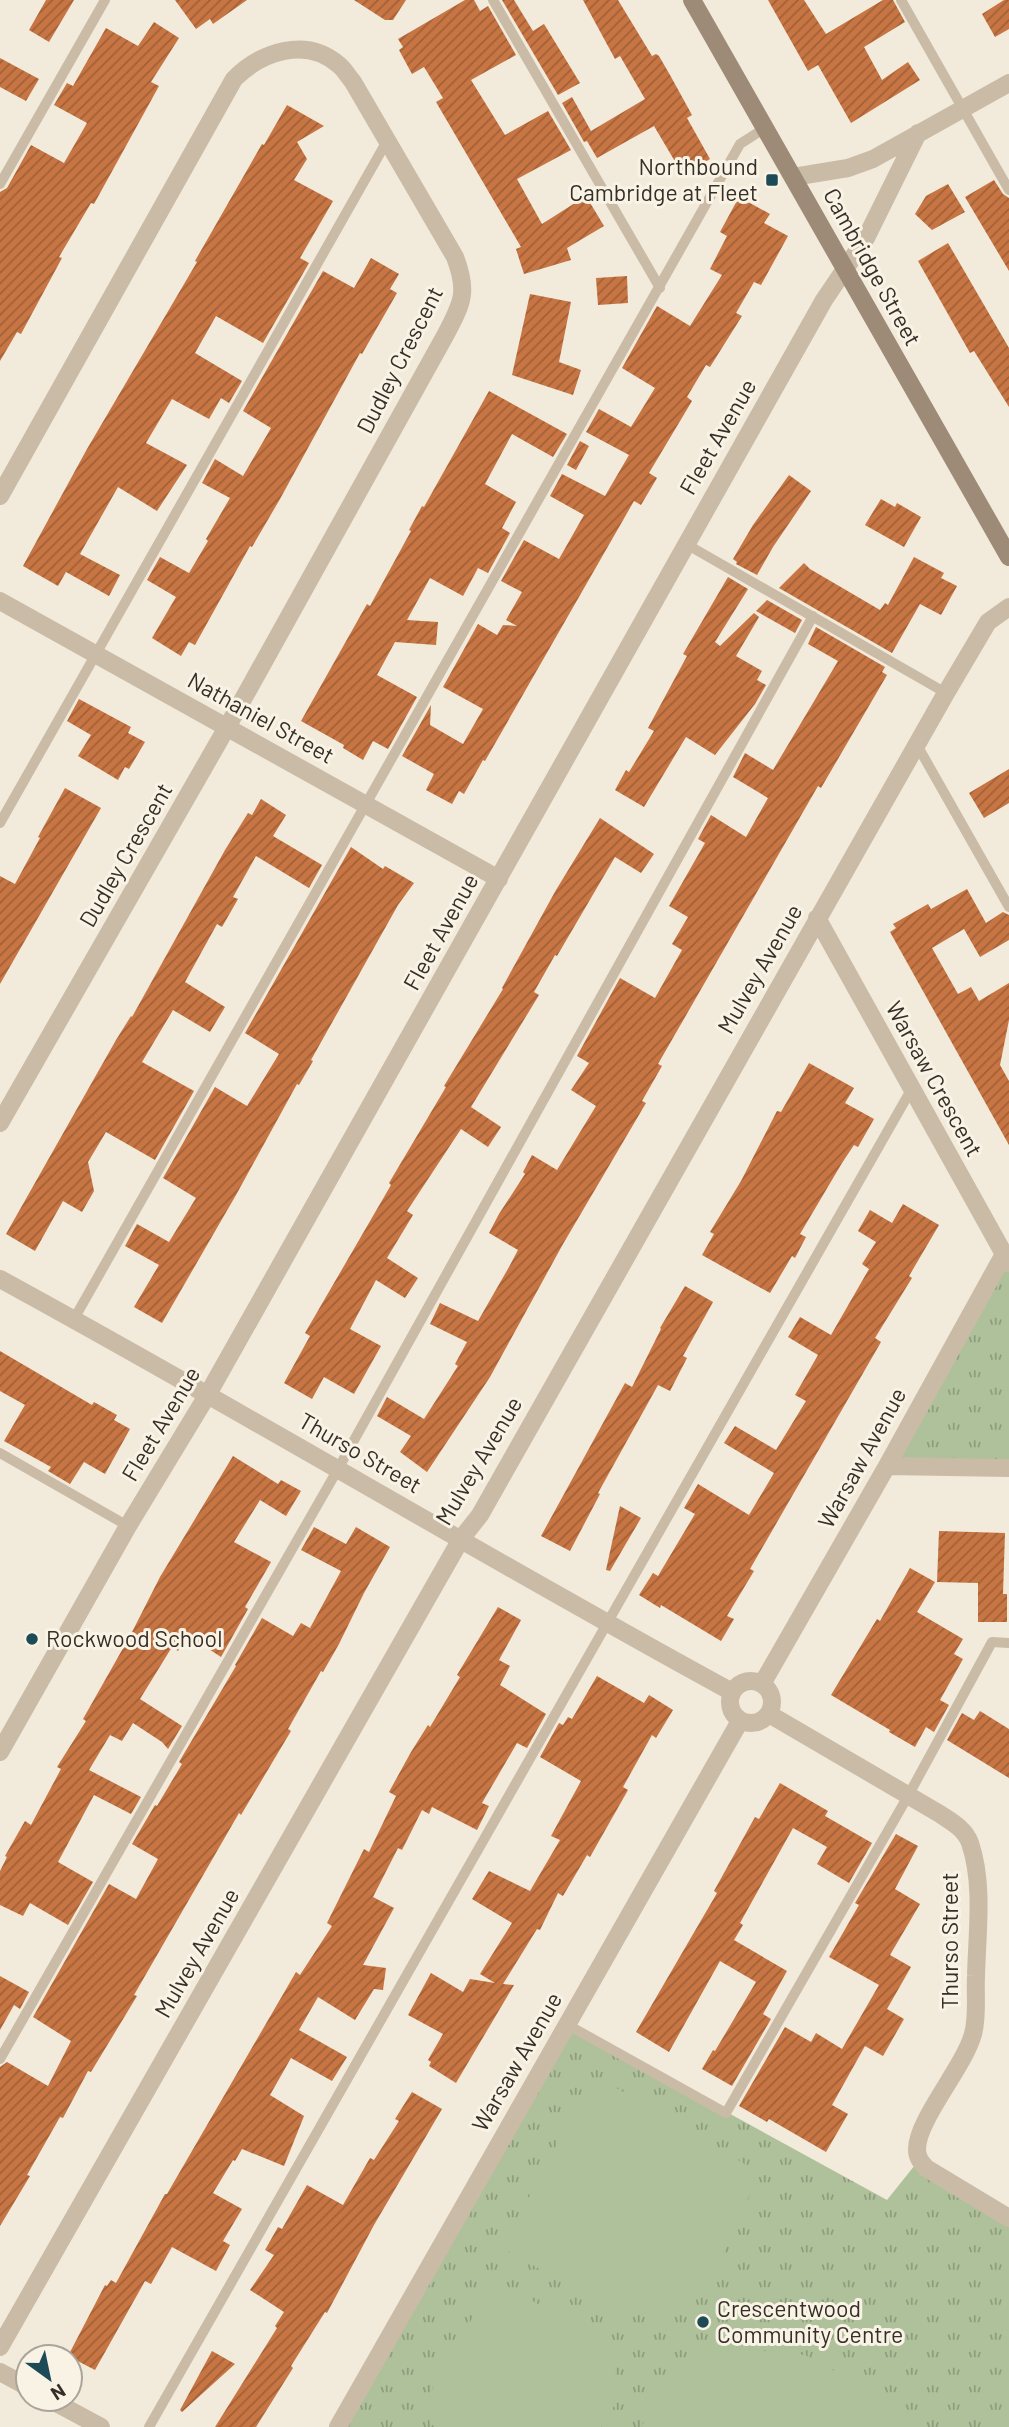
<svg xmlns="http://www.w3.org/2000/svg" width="1009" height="2427" font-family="Barlow,sans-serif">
<defs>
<pattern id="park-tufts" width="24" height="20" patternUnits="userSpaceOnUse" patternTransform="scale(1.75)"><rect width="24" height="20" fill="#aec19a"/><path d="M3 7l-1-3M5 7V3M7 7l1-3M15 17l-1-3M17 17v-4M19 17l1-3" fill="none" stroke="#8e9d7e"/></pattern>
<pattern id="building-hatch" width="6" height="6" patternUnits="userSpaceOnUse" patternTransform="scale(1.75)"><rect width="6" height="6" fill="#c77543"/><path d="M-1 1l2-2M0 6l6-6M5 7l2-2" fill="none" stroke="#a26038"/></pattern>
</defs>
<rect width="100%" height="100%" fill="#f2eada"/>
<path fill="url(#park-tufts)" d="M1009 1263V1468L887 1466Z
M566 2024 887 2200 919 2160 1009 2218V2427H338Z"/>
<path fill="#aec19a" d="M608 2083 760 2173 716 2268 673 2313 615 2311 502 2248 586 2089Z
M494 2279 595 2336 615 2367 614 2406 601 2427H437L430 2424 427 2399Z
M724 2347 805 2355 917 2416 911 2427H641L661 2392Z"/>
<path fill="url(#building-hatch)" d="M46 0H74L49 42 29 30Z
M175 0H247L213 24 210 19 196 29Z
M354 0H406L393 20H385Z
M465 0H474L480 11 488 6 516 55 471 80 505 135 548 111 571 150 517 179 542 224 586 196 604 226 567 248 571 260 524 274 516 249 521 247 436 102 443 98 424 67 412 74 399 50 403 47 398 39Z
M502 0H514L533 31 544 24 580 83 558 95Z
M583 0H618L652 56 656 54 659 56 670 75 692 115 687 118 710 159 683 175 654 126 597 158 587 141 584 142 562 103 572 97 591 131 645 99 620 56 615 59Z
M768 0H804L826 34 883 0H893L905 22 864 47 882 80 908 62 920 80 851 123 818 65 808 71Z
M1004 0H1009V29L995 37 982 14Z
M154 22 179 38 151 82 159 86 94 204 91 203 59 257 62 258 21 334 17 332 0 361V192L7 188 31 145 64 163 87 123 54 105 67 83 73 86 106 28 138 46Z
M0 58 39 79 26 101 0 87Z
M287 105 324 126 297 142 307 159 294 180 333 201 300 258 309 263 263 343 216 316 195 353 242 381 229 403 221 398 209 419 172 399 146 443 187 465 157 511 118 487 80 554 120 575 109 596 66 572 58 586 23 566 87 449 197 262 195 261 262 144 264 145Z
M994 180 1003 194 1009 198V271L965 197Z
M948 184 965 212 932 230 915 214 926 196Z
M739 197 770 214 764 223 788 236 761 285 754 282 736 313 742 316 710 367 706 365 687 397 692 401 649 473 657 478 641 505 634 501 485 761 483 760 464 794 459 791 452 804 426 790 434 774 402 756 431 705 430 725 463 744 483 709 443 687 478 624 497 635 503 625 517 626 506 620 522 592 501 581 524 540 559 559 584 515 550 496 562 474 605 496 629 455 586 432 599 409 631 427 655 388 622 368 657 306 690 326 722 275 710 269 727 236 720 232Z
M948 243 1009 348V407L974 351 970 353 918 261Z
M371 258 399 274 390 289 397 293 362 354 360 353 280 499 252 547 250 546 195 645 189 642 181 656 152 638 176 597 147 580 160 557 189 573 208 541 206 539 230 498 202 483 215 459 243 476 271 428 243 411 323 271 354 288Z
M627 276 628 303 598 305 596 278Z
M530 294 571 302 559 362 581 370 573 395 512 375Z
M489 391 567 434 553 457 512 434 485 484 516 502 502 528 510 533 488 573 478 568 463 596 430 578 407 620 438 622 436 645 395 642 377 675 417 697 388 749 373 741 363 760 343 748 344 745 301 721 367 604 370 606 411 531 409 530 422 506 424 507Z
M580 441 589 446 576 470 567 465Z
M789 475 811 491 773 547 757 575 736 564 737 562 733 559 753 525Z
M881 499 895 507 897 503 921 517 904 547 865 525Z
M914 557 944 573 941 578 957 586 941 615 920 604 892 653 779 588 804 563 810 569 880 610 885 603 888 605Z
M728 577 748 589 715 642 720 646 754 613 759 617 736 656 762 671 757 680 766 685 755 704 715 755 686 737 644 807 615 790 626 770 629 772 654 731 648 728 687 656 683 654Z
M767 600 802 620 795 633 756 611Z
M816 627 885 667 882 672 887 675 821 788 818 786 658 1064 662 1066 642 1101 646 1103 563 1244 490 1377 427 1472 400 1452 411 1436 377 1416 387 1397 424 1419 458 1366 455 1364 467 1342 430 1324 440 1303 478 1321 509 1267 518 1250 489 1233 499 1214 525 1174 523 1172 532 1155 557 1170 596 1106 571 1090 589 1063 577 1056 620 978 655 998 682 950 672 944 688 917 669 906 705 843 698 839 711 815 746 837 768 798 733 777 745 753 773 770 838 661 808 644Z
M79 699 131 727 128 733 145 742 129 769 125 767 118 780 78 756 91 735 67 721Z
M1009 769V803L984 818 969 793Z
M65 788 101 808 0 984V876L15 884 40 838 38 837Z
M261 799 286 815 273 836 322 865 309 888 256 856 233 897 238 899 222 927 217 924 185 982 225 1007 210 1032 173 1010 142 1062 194 1091 155 1160 106 1132 88 1162 94 1191 82 1212 63 1201 35 1251 6 1234 116 1040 131 1016 132 1017 225 850 248 813 252 815Z
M600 818 654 854 641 873 615 857 557 956 555 955 534 992 539 995 471 1107 501 1127 488 1147 461 1129 407 1211 413 1215 387 1258 418 1278 405 1298 376 1280 350 1329 381 1346 354 1394 324 1377 312 1399 284 1383 310 1336 305 1333 391 1185 389 1183 446 1087 444 1086 503 989 502 988 556 890Z
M351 847 383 869 385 866 414 883 398 905 311 1060 313 1061 299 1085 297 1084 236 1195 162 1323 134 1307 159 1265 125 1246 137 1224 169 1242 196 1198 163 1178 215 1087 247 1106 279 1054 245 1033Z
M967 889 986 923 1003 912 1009 915V940L980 957 964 929 932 948 958 994 971 987 979 1001 1009 983V1020L1000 1065 1009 1081V1145L890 932 896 928 893 924 928 904 931 909Z
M809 1063 854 1088 845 1103 874 1119 858 1147 854 1145 842 1163 800 1234 806 1237 795 1258 792 1256 770 1293 702 1255 714 1234 710 1232 741 1181 777 1111 781 1112Z
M903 1204 939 1225 909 1276 912 1278 875 1338 881 1342 750 1569 754 1571 727 1616 734 1619 721 1641 661 1605 660 1608 639 1595 653 1573 658 1576 695 1514 684 1508 698 1484 749 1515 774 1473 724 1443 735 1426 776 1450 806 1401 795 1395 818 1355 788 1337 800 1317 831 1335 869 1269 862 1264 876 1242 858 1231 870 1210 892 1223Z
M685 1286 713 1302 683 1356 687 1358 670 1391 658 1385 598 1493 600 1494 570 1551 541 1536 625 1383 632 1387 661 1329 660 1328Z
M0 1351 92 1405 94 1402 117 1415 114 1420 130 1429 105 1474 84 1462 70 1484 48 1471 51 1467 4 1441 25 1405 0 1391Z
M233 1456 278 1484 281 1480 301 1491 286 1516 260 1500 234 1542 271 1562 245 1607 248 1609 221 1657 186 1634 178 1651 172 1647 140 1699 182 1726 168 1749 162 1742 133 1723 122 1741 110 1735 89 1770 141 1797 131 1814 94 1795 58 1862 93 1882 68 1925 30 1903 23 1916 0 1905V1871L7 1857 5 1856 25 1821 31 1825 61 1769 57 1767 86 1721 83 1719 130 1636 160 1577Z
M620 1506 641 1518 610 1571 606 1570Z
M314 1527 346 1544 356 1527 390 1547 364 1593 339 1644 323 1672 321 1671 288 1729 291 1731 241 1815 239 1813 134 1995 137 1996 91 2072 88 2071 63 2118 60 2117 27 2175 30 2176 0 2226V2067L7 2062 48 2086 71 2041 33 2017 109 1884 136 1899 158 1859 132 1844 155 1805 157 1806 182 1764 179 1762 236 1666 235 1665 262 1618 293 1636 301 1623 310 1628 341 1571 301 1550Z
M939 1531 1005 1533 1003 1594H1007V1622H978V1583L937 1582Z
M910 1568 935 1582 917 1612 963 1639 954 1654 963 1659 940 1700 949 1705 934 1732 926 1727 915 1747 889 1732 890 1730 831 1695 877 1619 880 1621Z
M498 1607 521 1620 499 1660 510 1666 500 1685 546 1714 527 1748 517 1743 482 1803 489 1806 477 1830 432 1807 429 1814 422 1810 402 1850 398 1848 373 1897 394 1908 363 1965 386 1968 383 1990 374 1989 355 2020 318 1997 299 2030 347 2057 332 2081 291 2058 270 2095 304 2116 284 2166 242 2149 235 2161 233 2160 213 2193 242 2209 223 2241 230 2245 216 2271 172 2247 151 2284 145 2281 95 2370 68 2356 105 2285 107 2286 111 2280 116 2283 165 2194H167L296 1972 300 1975 332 1926 327 1923 364 1849 369 1852 396 1796 389 1792 411 1752 428 1725 430 1727 460 1677 457 1675Z
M597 1676 644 1703 649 1695 673 1710 656 1738 652 1735 623 1787 628 1790 590 1857 587 1855 563 1896 558 1893 540 1930 537 1929 503 1984 514 1985 456 2083 429 2066 431 2062 428 2060 443 2034 408 2015 431 1973 463 1992 470 1979 495 1983 480 1974 512 1923 472 1899 489 1871 530 1891 560 1840 551 1836 581 1781 540 1757 559 1723 563 1725 568 1717 572 1719Z
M980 1711 1009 1729V1778L947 1740 962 1713 974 1720Z
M780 1783 828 1811 825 1816 872 1843 849 1883 817 1864 827 1847 793 1828 740 1923 743 1925 734 1940 787 1971 763 2014 771 2019 732 2086 702 2069 713 2050 715 2051 756 1982 720 1961 669 2052 636 2032 717 1893 714 1891 755 1817 759 1819Z
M896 1834 918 1846 895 1889 920 1904 890 1955 911 1967 887 2009 904 2019 883 2056 865 2046 832 2105 848 2114 826 2152 769 2119 767 2122 739 2106 785 2027 811 2042 816 2033 842 2049 879 1985 829 1957 859 1905 855 1903Z
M0 1976 29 1992 20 2009 14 2005 0 2030Z
M412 2092 442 2109 374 2225 327 2313 325 2312 291 2366 293 2368 256 2427H215L277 2328 275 2326 284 2312 250 2290 274 2255 265 2250 278 2227 282 2229 307 2185 343 2205 370 2158 374 2160 399 2121 395 2119Z
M212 2351 235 2364 182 2412 180 2410Z"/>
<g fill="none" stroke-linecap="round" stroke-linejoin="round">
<path stroke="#cabba6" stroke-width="10" d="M493 0 660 288
M901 0 1009 190
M0 184 105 0
M686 544 946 693
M917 745 1009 907
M0 823 387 141
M74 1319 740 144 765 128
M0 1453 128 1526
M566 2024 726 2113 908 1796 992 1642 1009 1643
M0 2059 338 1469 813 616
M149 2427 911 1090"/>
<path stroke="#cabba6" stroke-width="18" d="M793 177 848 168 873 159 1009 83
M0 496 234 79C261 52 306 36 339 65 344 69 348 76 353 82L455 257C468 291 463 302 446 334L242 701 0 1123
M0 601 499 879
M817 918 1009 1263
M0 1279C246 1413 486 1558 732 1692
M887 1466 1009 1468
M730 1702a21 21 0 1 1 42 0a21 21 0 1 1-42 0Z
M762 1684 887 1466 1004 1254
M769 1714 940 1814C952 1822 965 1829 970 1843 984 1884 977 1933 976 1976 975 1995 978 2016 973 2034 964 2067 917 2120 917 2149 917 2158 921 2162 926 2168L1009 2218
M0 1752 128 1526 208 1394 824 300 866 238 918 133
M0 2347 461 1539 480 1515 946 693 988 622 1009 607
M0 2372 28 2387
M49 2399 101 2427
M338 2427 740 1721"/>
<path stroke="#9d8a77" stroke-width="18" d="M692 0 1009 557"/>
</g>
<g fill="#1c4b57" stroke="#f9f3e6" stroke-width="2.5">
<rect x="765" y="173" width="14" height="14" rx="3.5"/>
<circle cx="32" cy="1639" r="7"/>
<circle cx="703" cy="2322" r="7"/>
</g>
<g text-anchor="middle" stroke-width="6" stroke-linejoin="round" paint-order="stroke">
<g font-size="23" fill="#362e27" stroke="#f9f3e6" text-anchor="start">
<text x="758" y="175" text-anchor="end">Northbound<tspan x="758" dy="26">Cambridge at Fleet</tspan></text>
<text x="46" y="1647">Rockwood School</text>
<text x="717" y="2317">Crescentwood<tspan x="717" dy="26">Community Centre</tspan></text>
</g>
<g font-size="23" fill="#362e27" stroke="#f9f3e6">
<text transform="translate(872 267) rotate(61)" y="8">Cambridge Street</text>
<text transform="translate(400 360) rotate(-63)" y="8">Dudley Crescent</text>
<text transform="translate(718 437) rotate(-60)" y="8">Fleet Avenue</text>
<text transform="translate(261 718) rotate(29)" y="8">Nathaniel Street</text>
<text transform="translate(126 855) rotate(-60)" y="8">Dudley Crescent</text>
<text transform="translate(441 932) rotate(-61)" y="8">Fleet Avenue</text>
<text transform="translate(760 969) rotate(-60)" y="8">Mulvey Avenue</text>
<text transform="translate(934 1079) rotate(61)" y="8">Warsaw Crescent</text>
<text transform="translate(161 1424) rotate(-59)" y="8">Fleet Avenue</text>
<text transform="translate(360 1453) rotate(30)" y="8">Thurso Street</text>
<text transform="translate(862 1458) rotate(-61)" y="8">Warsaw Avenue</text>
<text transform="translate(479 1461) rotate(-59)" y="8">Mulvey Avenue</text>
<text transform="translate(950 1941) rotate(-90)" y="8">Thurso Street</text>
<text transform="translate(197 1953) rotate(-60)" y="8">Mulvey Avenue</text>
<text transform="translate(517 2062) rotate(-60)" y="8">Warsaw Avenue</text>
</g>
</g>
<g transform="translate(49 2378) rotate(147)"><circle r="33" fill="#f9f3e6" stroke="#aba49a" stroke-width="2"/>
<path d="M0-5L12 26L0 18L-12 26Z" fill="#1c4b57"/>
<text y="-10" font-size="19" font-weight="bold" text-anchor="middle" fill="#362e27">N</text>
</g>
</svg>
